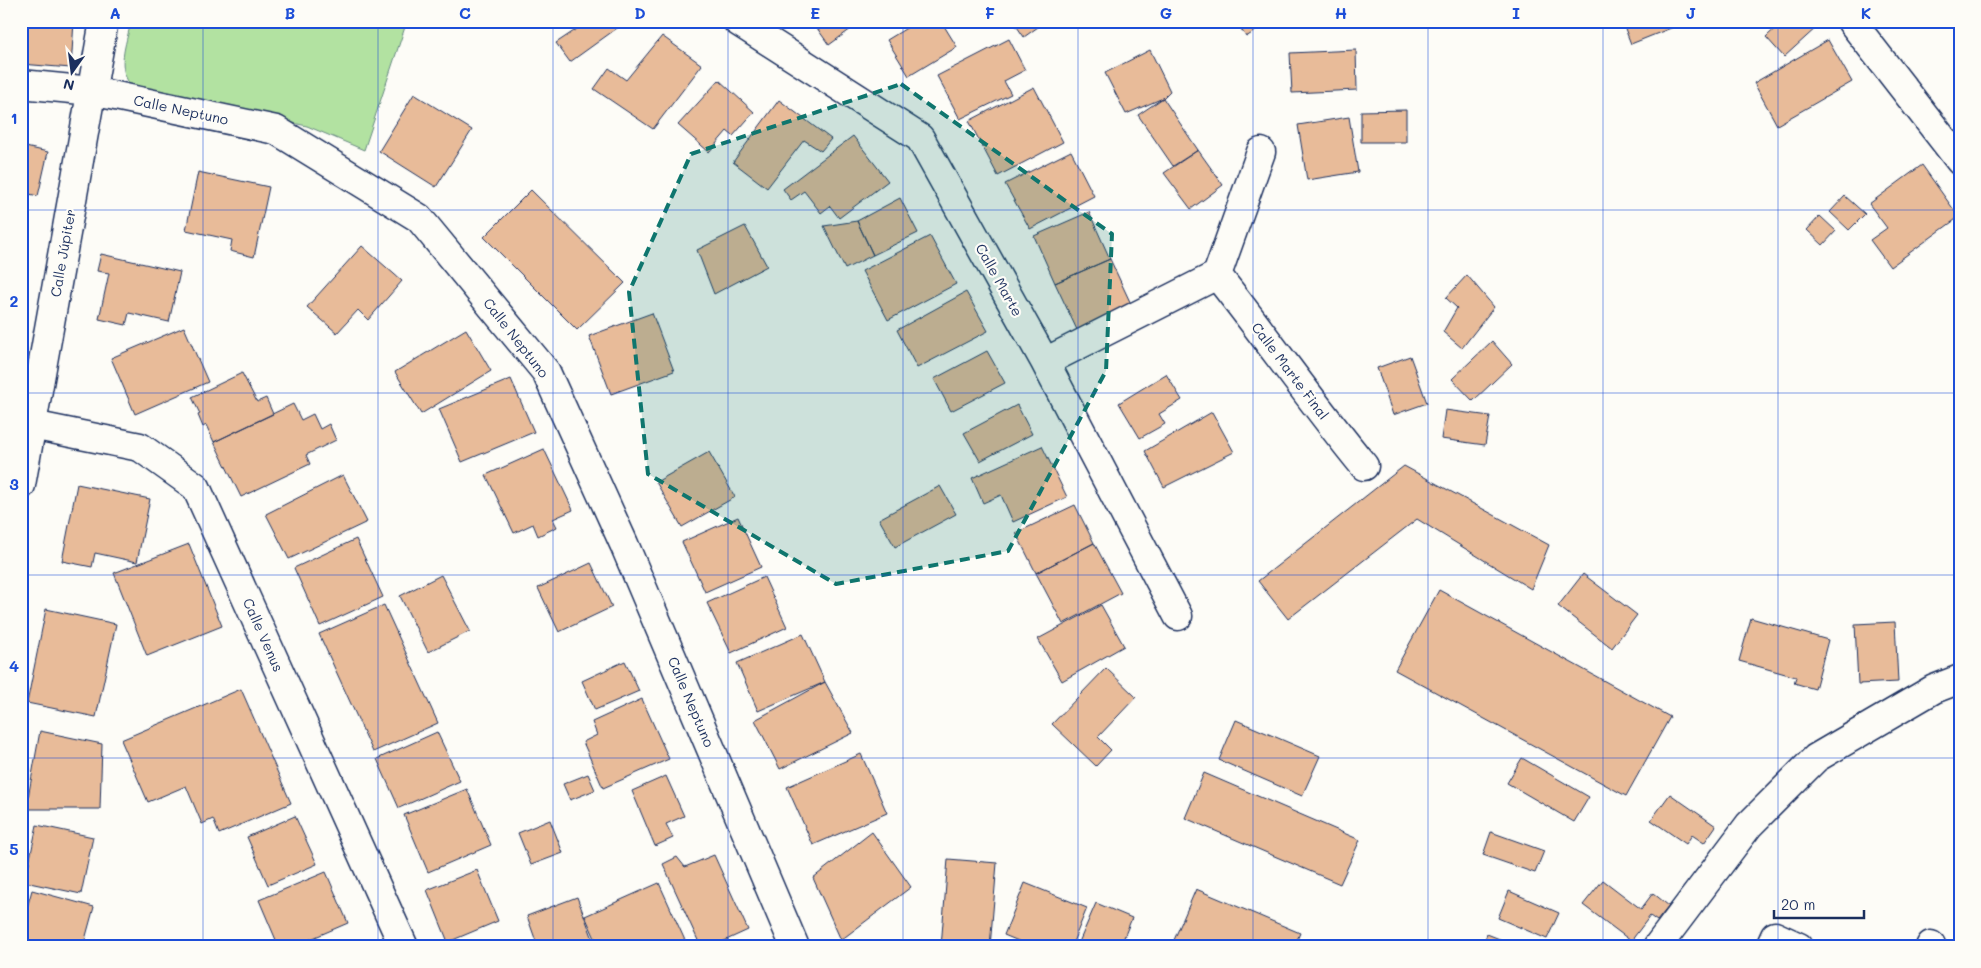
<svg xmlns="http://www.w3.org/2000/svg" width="1981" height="968" font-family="Mali,sans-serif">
<rect width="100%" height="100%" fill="#fdfcf7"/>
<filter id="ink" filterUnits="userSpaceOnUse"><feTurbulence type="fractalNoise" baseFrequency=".02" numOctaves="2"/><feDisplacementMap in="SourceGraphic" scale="10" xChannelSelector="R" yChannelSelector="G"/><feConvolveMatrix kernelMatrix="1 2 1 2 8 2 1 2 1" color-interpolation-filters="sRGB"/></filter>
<g filter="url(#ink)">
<path fill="#b2e2a1" stroke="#668880" d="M131 21H407L364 150 307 126 133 88C115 68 126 46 131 21Z"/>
<path fill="#e8bb99" stroke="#1b2f5e" d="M21 21H74L71 68 21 64Z
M571 21H627L570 62 556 43 577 29Z
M812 21H862L829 45Z
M918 21H941L957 47 909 76 887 40Z
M1013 21H1045V22L1024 37Z
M1236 21H1271L1246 37Z
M1622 21H1680L1681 24 1631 44Z
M1783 21H1812L1817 27 1784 57 1766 37Z
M662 36 702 65 653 129 594 89 609 68 626 80Z
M1009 39 1025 70 1004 81 1011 94 960 119 937 76Z
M1828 40 1852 82 1777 125 1754 83Z
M1150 50 1170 91 1163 98 1126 114 1105 73Z
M1356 50 1357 90 1292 93 1290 53Z
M719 80 754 112 733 136 727 131 709 152 678 125Z
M1034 87 1063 142 998 176 969 121Z
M414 94 472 130 436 187 379 151Z
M1163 98 1198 150 1173 166 1138 115Z
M779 100 831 139 821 151 804 140 767 188 733 162Z
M1406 110V142H1361V111Z
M1349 117 1358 172 1307 180 1298 125Z
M853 136 888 181 839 218 830 206 821 213 804 191 791 200 783 189Z
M21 146 48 152 38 196 21 192Z
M1198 150 1223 185 1191 209 1164 173Z
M1071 151 1094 196 1030 229 1005 184Z
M1922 165 1959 217 1890 267 1870 240 1887 228 1869 204Z
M198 172 269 187 254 257 230 251 232 240 186 230Z
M531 190 625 283 577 330 484 237Z
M1845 196 1865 214 1849 230 1830 212Z
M900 198 918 233 873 255 857 221Z
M1089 212 1110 259 1055 283 1034 236Z
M1820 216 1836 231 1823 245 1807 230Z
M857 221 873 255 845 269 824 226Z
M745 226 767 266 714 294 697 250Z
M930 236 956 284 888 320 862 271Z
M362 246 402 281 368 320 358 310 337 333 307 307Z
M101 254 180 272 169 322 129 313 126 325 99 319 109 273 97 271Z
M1110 259 1131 304 1078 332 1055 283Z
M21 267 25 268 21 294Z
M1467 275 1494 307 1462 348 1443 332 1457 308 1446 298Z
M966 292 988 331 917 368 897 330Z
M652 313 674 371 611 394 589 336Z
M184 327 208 382 135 414 111 358Z
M466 329 491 371 421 414 395 372Z
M1492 341 1512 364 1473 401 1452 379Z
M987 351 1005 383 951 411 934 379Z
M1410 356 1427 403 1393 415 1377 368Z
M242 373 257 402 266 398 273 414 214 442 206 425 203 427 198 415 200 414 192 397Z
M1166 374 1182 400 1159 414 1165 424 1140 438 1119 403Z
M511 379 534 432 462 462 439 409Z
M293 404 301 420 313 414 320 429 329 424 336 440 306 455 310 464 241 497 214 442Z
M1017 405 1032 434 980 461 964 433Z
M1445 410 1490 416 1485 445 1441 439Z
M1212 412 1234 452 1164 487 1145 451Z
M1042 446 1067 497 1013 522 1001 495 983 503 972 478Z
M544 449 573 510 553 519 557 527 538 536 533 524 514 533 486 475Z
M709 452 735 497 682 527 656 482Z
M1404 466 1549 545 1531 589 1417 519 1288 619 1258 581Z
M343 475 367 522 289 559 266 514Z
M77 484 150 499 137 562 95 553 92 567 62 561Z
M940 486 956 514 895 547 879 519Z
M1075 505 1094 543 1036 573 1016 533Z
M738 517 761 567 705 592 682 542Z
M356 539 383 597 320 626 294 568Z
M1094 543 1121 593 1063 624 1036 573Z
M189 544 222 626 147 656 114 573Z
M591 563 612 607 559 632 538 588Z
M1583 574 1637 615 1612 648 1558 606Z
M441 575 470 631 428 652 400 596Z
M764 577 787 627 731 653 707 603Z
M1439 590 1670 717 1626 796 1395 670Z
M384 605 438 723 373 752 319 634Z
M1101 605 1124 646 1062 681 1038 639Z
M46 609 116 624 96 717 27 703Z
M1751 618 1828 640 1815 689 1794 683 1796 677 1739 661Z
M1895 622 1898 682 1858 684 1855 624Z
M803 634 825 682 758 711 737 663Z
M625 661 639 691 595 710 582 681Z
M1106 668 1136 697 1098 737 1111 750 1096 766 1052 724Z
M825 682 853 733 780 769 755 720Z
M241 689 291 803 219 834 213 819 202 824 186 786 148 802 121 740Z
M642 699 669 759 603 788 583 742 597 735 592 722Z
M1236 720 1320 756 1302 796 1219 760Z
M40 731 102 744 100 809H26Z
M437 732 460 781 399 808 377 759Z
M861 754 887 813 813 845 787 787Z
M1522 758 1589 797 1574 822 1507 783Z
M1204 773 1360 840 1340 884 1185 818Z
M588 774 595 790 570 800 563 784Z
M666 776 684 816 666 824 673 838 655 846 632 791Z
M467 789 491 845 428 872 404 815Z
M1670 794 1716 826 1704 843 1692 835 1686 844 1651 820Z
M295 816 317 864 268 885 247 837Z
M550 820 563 853 531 865 518 833Z
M37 825 93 837 81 894 25 882Z
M872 832 911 887 841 940 813 878Z
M1491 832 1544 851 1535 873 1483 855Z
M714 855 748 930 711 947H701L663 864 677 857 685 867Z
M948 859 997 863 990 947H941Z
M477 870 498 921 448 942 427 890Z
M326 872 348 923 292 947H279L259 900Z
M1603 880 1641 909 1653 893 1669 906 1657 921 1650 916 1631 941 1583 905Z
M659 883 688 947H599L585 916Z
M1025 883 1087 908 1071 947H1033L1004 935Z
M1196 889 1300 933 1294 947H1171Z
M32 890 94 907 83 947H21V929Z
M1509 891 1559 913 1547 939 1498 918Z
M577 897 596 947H538L527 916Z
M1096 903 1132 918 1120 947H1077Z
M1487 934 1520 947H1482Z
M1960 934V947H1954Z
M1332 942 1346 947H1330Z"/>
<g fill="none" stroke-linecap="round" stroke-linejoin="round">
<defs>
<path id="minor" d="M737 21 920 138 1045 362 1178 616
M1851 21 1960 161
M21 84 92 91 276 130 419 218 546 372 624 544 795 947
M1217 275C1267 338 1313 404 1364 466
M1045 362 1217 275 1261 152
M32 425 140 447 196 487 404 947
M21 485 104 21
M1657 947 1749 825 1816 758 1934 689 1960 679
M1770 947 1775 936 1799 947
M1930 947 1931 945"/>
</defs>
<use href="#minor" stroke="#1b2f5e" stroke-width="31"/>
<use href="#minor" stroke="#fdfcf7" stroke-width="28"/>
</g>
</g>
<path fill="#0f766e" fill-opacity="0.2" stroke="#0f766e" stroke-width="4" stroke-dasharray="10 6" stroke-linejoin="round" d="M901 84 1112 234 1106 371 1008 551 836 584 648 474 629 292 691 154Z"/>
<path fill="none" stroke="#1d4ed8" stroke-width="1" stroke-opacity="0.55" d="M203 21V947M378 21V947M553 21V947M728 21V947M903 21V947M1078 21V947M1253 21V947M1428 21V947M1603 21V947M1778 21V947M21 210H1960M21 393H1960M21 575H1960M21 758H1960"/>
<g text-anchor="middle" stroke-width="4.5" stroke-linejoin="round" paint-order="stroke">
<g font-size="14" fill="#1b2f5e" stroke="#fdfcf7">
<text transform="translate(181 110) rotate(12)" y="5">Calle Neptuno</text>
<text transform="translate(63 253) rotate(-80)" y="5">Calle Júpiter</text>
<text transform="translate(999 280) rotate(61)" y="5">Calle Marte</text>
<text transform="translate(516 338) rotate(52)" y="5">Calle Neptuno</text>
<text transform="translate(1290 371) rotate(53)" y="5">Calle Marte Final</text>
<text transform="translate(263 635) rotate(66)" y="5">Calle Venus</text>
<text transform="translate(691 702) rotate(67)" y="5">Calle Neptuno</text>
</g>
</g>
<rect width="1981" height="968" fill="none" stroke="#fdfcf7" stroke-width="55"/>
<g transform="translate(72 72) rotate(194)" stroke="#fdfcf7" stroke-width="4" paint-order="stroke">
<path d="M0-4L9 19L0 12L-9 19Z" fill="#1b2f5e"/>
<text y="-8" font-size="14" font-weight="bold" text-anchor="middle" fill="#1b2f5e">N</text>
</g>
<path d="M1774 910v8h90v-8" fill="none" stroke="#1b2f5e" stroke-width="2.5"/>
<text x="1781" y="910" font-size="15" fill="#1b2f5e" stroke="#fdfcf7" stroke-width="4" paint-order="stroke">20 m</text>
<rect x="28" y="28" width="1926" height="912" fill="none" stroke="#1d4ed8" stroke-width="2"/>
<g font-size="16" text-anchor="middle" font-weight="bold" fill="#1d4ed8">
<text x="115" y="19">A</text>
<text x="290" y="19">B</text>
<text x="465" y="19">C</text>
<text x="640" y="19">D</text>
<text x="815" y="19">E</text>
<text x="990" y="19">F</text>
<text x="1166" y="19">G</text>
<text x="1341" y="19">H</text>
<text x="1516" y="19">I</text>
<text x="1691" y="19">J</text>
<text x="1866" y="19">K</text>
<text x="14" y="124">1</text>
<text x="14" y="307">2</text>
<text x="14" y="490">3</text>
<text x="14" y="672">4</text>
<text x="14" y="855">5</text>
</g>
</svg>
